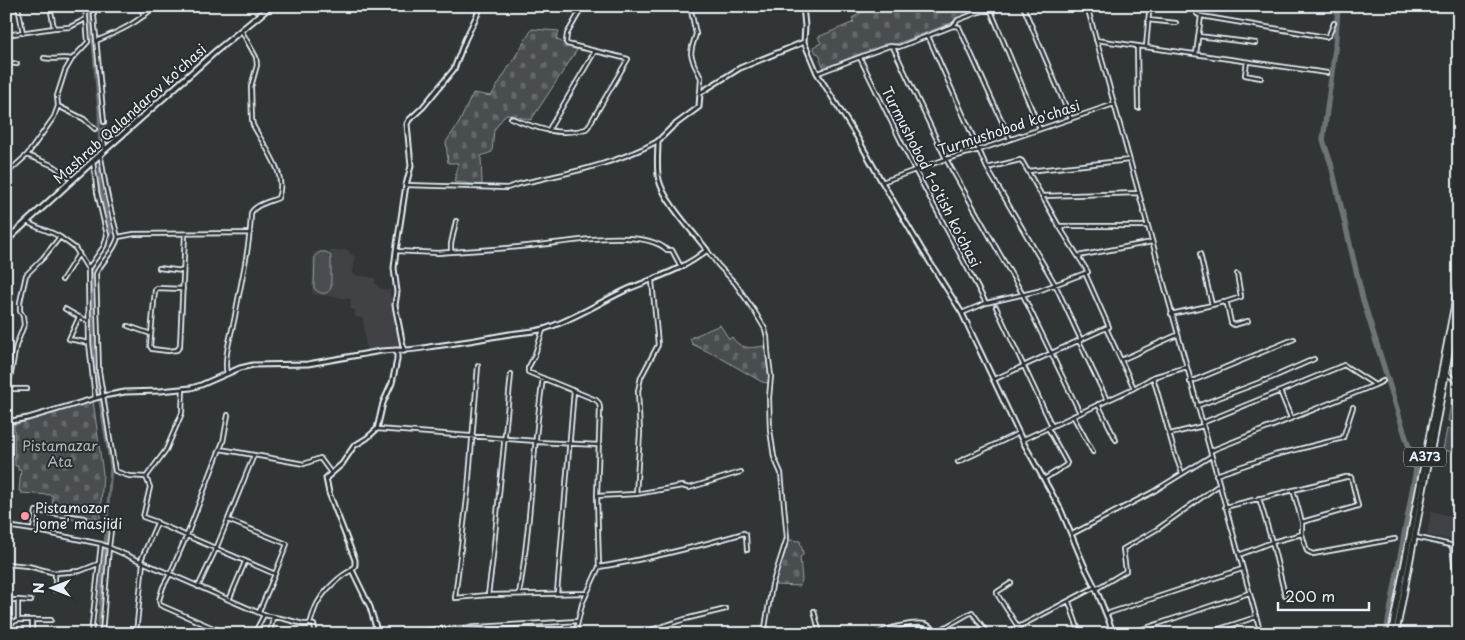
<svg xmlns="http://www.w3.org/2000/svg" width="1465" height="640" font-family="'Playpen Sans',sans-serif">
<defs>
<pattern id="cemetery-stones" width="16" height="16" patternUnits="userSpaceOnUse" patternTransform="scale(1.25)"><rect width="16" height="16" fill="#494d4f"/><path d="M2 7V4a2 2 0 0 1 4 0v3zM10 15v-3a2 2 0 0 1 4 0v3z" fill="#636769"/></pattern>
</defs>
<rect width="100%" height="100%" fill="#323536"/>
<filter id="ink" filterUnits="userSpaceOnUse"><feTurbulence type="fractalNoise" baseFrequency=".02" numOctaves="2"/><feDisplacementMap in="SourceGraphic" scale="10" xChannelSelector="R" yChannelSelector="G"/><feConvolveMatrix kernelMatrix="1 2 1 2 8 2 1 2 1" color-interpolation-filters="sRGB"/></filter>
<g filter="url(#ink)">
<path fill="#3f4244" d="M348 250 350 253 355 257 353 273 355 275 375 278V284H377L379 288 390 290V297L395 299 393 305 400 347 396 348V346L366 350 363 318 355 317V310L350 309 351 299 312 294 313 252Z
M1431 511 1459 518V524L1451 540 1427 535Z"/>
<path fill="url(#cemetery-stones)" stroke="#989fa4" d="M873 6H995L894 45H885L864 54 862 53 824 68 820 60 821 58 819 54 816 53 813 47 821 43 818 37 854 22 852 18Z
M532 29 559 31 556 39 577 50 531 120 506 114 494 130 492 152 481 156 482 185 454 182 458 163H448L446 142 459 123 473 93 491 96Z
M720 325 729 339 732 337C741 350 751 348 764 346L769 374 768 383 762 382 719 357 692 344 690 338Z
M93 400 103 474 100 519 53 510 52 495 21 493V491H19L21 470H18V466H15L14 425Z
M790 540 800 541 803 553V555L800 557 802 580 800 586 774 585 782 557Z"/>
<path fill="#494d4f" stroke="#989fa4" d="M320 252H326L331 256V288C327 296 319 294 314 288L315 256Z
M1452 399 1459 400V423L1448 421Z
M1447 429 1457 431 1453 452 1443 450Z"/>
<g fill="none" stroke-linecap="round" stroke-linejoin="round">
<path stroke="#6e7376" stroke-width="3" d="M90 6 99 112 100 186 111 231C111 247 95 254 91 270L94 366 111 467 98 634"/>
<path stroke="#6e7376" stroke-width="5.5" d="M1338 6 1335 49 1323 140 1331 164 1363 300 1416 470 1386 634"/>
<path stroke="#4d5153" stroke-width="2.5" stroke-dasharray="2.5 1" stroke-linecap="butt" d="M104 122V131"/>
<defs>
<path id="minor" d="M18 6 23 33
M50 6 54 28
M93 6 104 122
M140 6 144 16
M690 6 696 34 692 47 691 54 694 64 701 78 700 93
M1023 6 1071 119
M1087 6 1261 634
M1196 6 1197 14 1201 16 1326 37 1329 35 1334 23
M1329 6 1335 7
M991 11 1040 129
M1148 20 1176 23
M954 26 959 27 1010 139
M6 35 54 28 70 27 86 19
M928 36 987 168 1055 284 1081 340
M1198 36 1256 43
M1096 40 1327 73
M96 41C120 31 136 24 155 6
M1137 46 1138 108
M893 47 946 159 1023 295 1080 413
M1146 47 1149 13
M1196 54 1201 16
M44 58C54 60 63 57 72 59
M860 58 915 170 986 303
M6 62 17 64
M1247 62 1245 75 1261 78
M818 73 889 46 899 47 953 26 958 20 979 12 1007 6
M58 106 84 119 95 129
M511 118C535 128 560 137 586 129L588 127 628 59 567 44 566 42 567 34 583 6
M104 131V140L105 150
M548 131 595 51
M27 155 54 166 73 180
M100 155C103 164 103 173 105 182 108 201 113 219 118 237L134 234 250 233
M1028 171 1129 160
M6 174 27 155 54 117 58 106 57 96 65 71 72 59 88 42 85 6
M882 182 946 159 979 150 1114 104
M406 185 507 188 519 184C568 173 614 165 658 141
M1043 196 1138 193
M27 222C38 229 49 230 60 237
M1059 226H1147
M118 237C115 251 102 261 96 274L99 371 115 471 129 476 146 477 166 450 182 413 183 389
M707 250 718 265 735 283 755 312 765 329 767 337 768 352 771 376 769 398 770 430 774 457 781 473 787 538 772 585 764 634
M396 251 438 253 451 252V244L456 221
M451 252C477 250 503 249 528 246 560 244 643 226 667 250H672L681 267
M1078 256 1152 242
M159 268 183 271
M88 269 104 246 107 235 97 192 93 161
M1085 273 1109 327 1106 328 1134 388
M62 280 79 253
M183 289 157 288 155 290 150 346 152 349 168 351 177 350 180 346 185 234
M1225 302 1241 297 1237 274
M1212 305 1223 302 1227 304 1231 323 1234 325 1248 321
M996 307 1052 426
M65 309 79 317
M962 313 986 303 1038 291 1088 272 1059 226 1022 161 1020 160 987 168
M1171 314 1212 305 1200 254
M88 321 79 317 69 339 89 343
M128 326 151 334
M543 330 534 357 528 368V372L596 400 599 403 600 408 597 496 599 567 582 604 575 634
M1079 341 1107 400
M1121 360 1177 335
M478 366 468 490 455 598 488 595 587 593
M227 374C223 357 232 333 235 316 241 282 250 248 251 213 256 204 269 202 278 198 288 173 264 147 253 125L252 120 251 87 257 65 256 57 241 30
M1447 375 1450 376 1459 384
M1153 377 1175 454 1182 473
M993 380 1106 328
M1190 382 1294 339
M9 389H27
M1280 391 1291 418
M6 401 16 346 24 325 23 316 20 311V302L26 275 43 258 60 237 75 248 88 269 89 343 95 398
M1098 404 1116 440
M1197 406 1271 378 1314 359
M1073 416 1093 452
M1202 423 1344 365 1375 385 1383 381
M377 429 536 441 538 442 599 445
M1170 434 1203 426
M1022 440 1134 388 1153 377 1187 367
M220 449 223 442 228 415
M1210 451 1375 385
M958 462 1019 433
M1216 475 1275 455 1343 438 1353 407
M146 477 150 487 143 517 157 522
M1044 479 1066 465 1067 463 1048 428
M1293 490 1302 522V534
M636 494 682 486 689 488 741 472
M597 496 636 494 640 433 638 391 641 377 658 345 652 281
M1259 498 1272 542 1285 595
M1225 507 1346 477H1351L1358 506 1302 522
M228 520 287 544 275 574
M6 526 33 530 101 544 264 615 285 619 303 624H310C312 617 314 610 317 604 324 591 339 576 352 570
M33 530 36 511 84 518
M1072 534 1151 493 1211 456
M1415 537 1459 547
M1452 545 1459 608
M1239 555 1272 542 1302 534 1307 551 1313 554 1395 539
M141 560 157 523 275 574 259 612
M6 564 28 566 55 573 80 571 98 564
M599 567C648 559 696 547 744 533L746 535 747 550
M55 573V590H65
M1011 583 997 592V594L1018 627
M198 587 216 549 254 455 304 464 320 458 331 473
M1096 589 1126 571 1123 549 1159 528 1219 485
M557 593 574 390
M519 594C532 523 532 450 543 378
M488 595 492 565 511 374
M6 600H18
M229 600 245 562
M1069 602 1080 634
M814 611 820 634
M1106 614 1242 569
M18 620V600L31 601
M310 624 314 625 316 634
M6 625 18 620H51
M32 634V620
M91 634 101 544
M102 634 109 547 112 522
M136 634 143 562
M227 634 160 605 159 600 163 587 170 574 187 535 220 449 254 455
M254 634 264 615
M270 634 273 617
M422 634 423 632 428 630 578 621
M638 634 685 619 726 609
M876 634C888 628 912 622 925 624 929 625 932 628 936 630H940L972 612 988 634
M1005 634 1095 587
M1128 634 1249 593
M1204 634 1256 617"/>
<path id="tertiary" d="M803 6 805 26 804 42 817 73 857 137 882 182 921 248 962 313 1022 440 1061 510 1084 565 1096 589 1110 624 1113 634
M404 351 395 305 397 292 394 268 396 251 406 185 411 166 407 124 409 120 423 107 454 69 465 40 478 13 480 6
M6 422 28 418 103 396 125 392 160 391 191 388 201 385 240 368 253 365 308 364 381 351 397 350
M378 634 370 607 352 570 355 565V560L329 493 326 478 342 464 354 446 367 438 377 429 383 403 392 383 397 360V350C410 351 422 348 435 346 460 343 485 338 510 334 521 332 533 332 544 329 573 320 598 303 626 290 654 278 683 270 707 250 694 233 664 201 659 180 656 169 658 153 658 141L672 127 699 107 700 93 740 68 804 42"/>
<path id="secondary" d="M6 241 105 150 216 51 271 6"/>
<path id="trunk" d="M1391 634 1459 281
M1396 634 1459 304"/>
</defs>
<use href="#minor" stroke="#e8f1f8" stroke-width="6"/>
<use href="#tertiary" stroke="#e8f1f8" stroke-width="7"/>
<use href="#secondary" stroke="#e8f1f8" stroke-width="8"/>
<use href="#trunk" stroke="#e8f1f8" stroke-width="8"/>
<use href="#minor" stroke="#2a2d2e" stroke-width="2.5"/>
<use href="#tertiary" stroke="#2a2d2e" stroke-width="3"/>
<use href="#secondary" stroke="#2a2d2e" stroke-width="4"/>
<use href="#trunk" stroke="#2a2d2e" stroke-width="4.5"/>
</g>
</g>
<circle fill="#ff9aa2" stroke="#2a2d2e" stroke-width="2" cx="25" cy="516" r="5"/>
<g text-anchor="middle" stroke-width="4" stroke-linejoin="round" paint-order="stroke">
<rect fill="#2a2d2e" stroke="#afb6bb" stroke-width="1" x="1404" y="447.5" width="42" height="19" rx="4"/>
<g font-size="12" font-weight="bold" fill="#e8f1f8">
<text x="1425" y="461">A373</text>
</g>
<g font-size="14" fill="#e8f1f8" stroke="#2a2d2e">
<text transform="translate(130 114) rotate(-42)" y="5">Mashrab Qalandarov ko'chasi</text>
<text transform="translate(1009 128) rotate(-18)" y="5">Turmushobod ko'chasi</text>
<text transform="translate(931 177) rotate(63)" y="5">Turmushobod 1-o'tish ko'chasi</text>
</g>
<g font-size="14" fill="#b0b8bd" stroke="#2a2d2e">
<text x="60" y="451">Pistamazar<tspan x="60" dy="16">Ata</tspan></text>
</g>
<g font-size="14" fill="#e8f1f8" stroke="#2a2d2e" text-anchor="start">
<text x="35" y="513">Pistamozor<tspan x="35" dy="16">jome' masjidi</tspan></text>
</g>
</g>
<rect width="1465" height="640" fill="none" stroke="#2a2d2e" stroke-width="25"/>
<rect x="12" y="12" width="1440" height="615" fill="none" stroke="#e8f1f8" stroke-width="2" filter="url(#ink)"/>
<g transform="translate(52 588) rotate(270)" stroke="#2a2d2e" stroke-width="4" paint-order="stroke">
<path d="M0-4L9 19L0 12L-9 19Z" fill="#e8f1f8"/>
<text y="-8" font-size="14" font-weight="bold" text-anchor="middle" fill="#e8f1f8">N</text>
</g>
<path d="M1278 602v8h91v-8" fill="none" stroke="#e8f1f8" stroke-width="2.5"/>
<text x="1285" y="602" font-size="15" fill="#e8f1f8" stroke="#2a2d2e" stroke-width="4" paint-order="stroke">200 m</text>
</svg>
